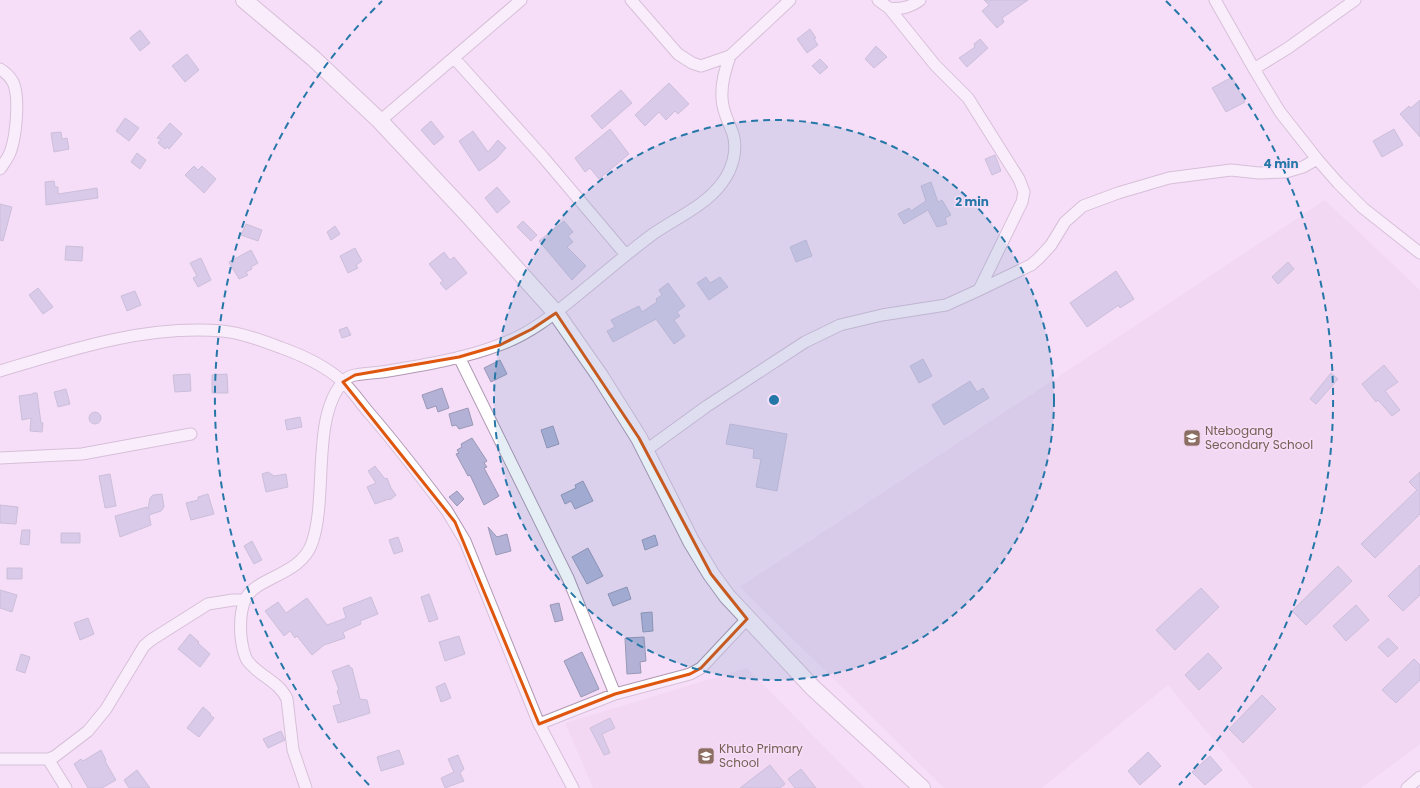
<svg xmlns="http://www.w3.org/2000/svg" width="1420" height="788" font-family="Poppins,sans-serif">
<rect width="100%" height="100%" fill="#f6def8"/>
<path fill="#edd0ee" d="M1325 200 1420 290V744L1361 788H1253L1168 685 1042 788H944L740 587Z
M747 668 865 788H593L565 723Z"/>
<path fill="#b3b2d6" stroke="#9998b6" d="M984 0H1028L1002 18 1004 22 997 28 982 11 989 5Z
M810 29 816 38 814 39 818 45 807 53 797 39Z
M140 30 150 43 140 51 130 38Z
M980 39 988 48 967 67 959 58 975 47 974 44Z
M876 46 887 57 874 68 865 59Z
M187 54 199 70 185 82 172 66Z
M820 59 828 67 820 74 812 66Z
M1232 77 1245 102 1226 112 1212 88Z
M669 83 689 104 678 114 675 111 666 120 659 112 645 126 635 115Z
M621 90 632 103 602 129 591 116Z
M1420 100V137L1400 114 1409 106 1411 108Z
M125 118 139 128 129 141 116 131Z
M431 121 444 137 434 145 421 130Z
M170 123 182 134 169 149 167 147 165 149 158 143 161 139 157 138Z
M610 129 629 154 599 179 590 168 585 172 575 158Z
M1394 129 1403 145 1382 157 1373 141Z
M473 131 488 152 498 140 506 148 496 159 479 171 459 141Z
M61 132 62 139 67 138 69 149 54 152 51 133Z
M137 153 146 160 140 169 131 162Z
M995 155 1001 171 992 175 985 159Z
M194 166 198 170 202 166 216 179 204 193 185 175Z
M54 181 55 187H58V194L97 188 98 198 46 205 45 182Z
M931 182 938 202 942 200 951 215 945 218 947 224 937 227 928 210 904 224 898 214 909 208 911 211 926 201 921 186Z
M497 187 510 202 497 213 485 198Z
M0 204 12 207 3 241 0 240Z
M523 221 537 235 531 241 517 227Z
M564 221 573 232 568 236 573 242 567 247 586 266 572 280 539 241Z
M246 224 262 230 258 241 241 235Z
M335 226 340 234 331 240 327 232Z
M806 240 812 256 796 262 790 247Z
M66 246 83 247 82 261 65 260Z
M355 248 362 261 356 265 358 268 348 273 340 256Z
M251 250 258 263 251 267 252 269 246 272 248 275 239 279 229 262Z
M444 252 450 260 454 257 467 273 446 290 440 283 443 281 429 264Z
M201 258 211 280 198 287 193 278 197 276 190 263Z
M1288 262 1294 269 1278 284 1272 277Z
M1116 271 1134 299 1120 308 1119 305 1087 327 1070 303Z
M706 277 710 283 720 277 728 287 709 300 697 283Z
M668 283 685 306 677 312 680 316 674 320 685 336 674 344 656 319 613 342 607 331 615 327 611 320 639 306 642 312 657 302 656 299 662 295 659 290Z
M38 288 53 307 43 314 29 295Z
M135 291 141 305 127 311 121 296Z
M347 327 351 335 342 338 339 330Z
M923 359 932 376 919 383 910 366Z
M500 360 507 374 491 382 484 368Z
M1384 365 1398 382 1385 391 1400 410 1392 416 1378 400 1376 402 1362 384Z
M1331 373 1338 379 1316 404 1310 399Z
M190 374 191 391 175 392 173 375Z
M227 374 228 393H212V375Z
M970 381 977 392 983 388 989 398 944 425 932 405Z
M442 388 449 408 438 412 436 406 427 409 422 395Z
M66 389 70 404 58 407 54 392Z
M33 393H37L41 423H43L42 432 30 431 31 418 22 420 19 396 33 394Z
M468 408 473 425 459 429 456 425 452 426 449 414Z
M89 418a6 6 0 1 1 12 0a6 6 0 1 1-12 0Z
M300 417 302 427 287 430 285 420Z
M730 424 787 434 777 491 756 487 761 459 753 458 754 449 726 444Z
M553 426 559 444 547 448 541 430Z
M472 438 487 461 484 463 487 467 484 468 499 496 484 505 470 475 468 476 456 454 459 453 457 450 462 447 461 444Z
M375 466 385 479 387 478 391 488 396 495 390 500 389 499 375 504 367 487 376 483 368 471Z
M268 472 274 476 286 474 288 487 266 492 262 474Z
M1420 472V514L1375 558 1361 544 1417 490 1409 482Z
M110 474 116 506 105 508 99 476Z
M583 481 593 501 575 509 571 501 565 504 561 495 576 488 575 485Z
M457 491 464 499 457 506 449 497Z
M162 494 164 507 161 511 149 515 151 525 120 537 115 516 147 507 148 509 150 498 153 495Z
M208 494 214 514 191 520 186 503 198 500V497Z
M0 505 18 507 16 524 0 523Z
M488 527 497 537 507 534 511 551 496 555Z
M22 530H30L29 545 20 544Z
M61 533H80V543H61Z
M655 535 658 545 645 550 642 540Z
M398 537 403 551 394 554 389 540Z
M252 541 262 560 254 564 244 546Z
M588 548 603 576 587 584 572 557Z
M1420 565V595L1403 611 1388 596Z
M1338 566 1352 581 1306 625 1292 611Z
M7 568H22V579H7Z
M627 587 631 599 613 606 608 594Z
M1201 588 1219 607 1175 650 1156 630Z
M0 590 17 595 12 612 0 608Z
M429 594 438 619 429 622 421 597Z
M371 597 378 614 360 621 361 624 343 632 345 638 324 645 312 655 297 636 295 638 290 631 284 636 265 611 278 602 286 613 307 598 327 625 346 618 343 608Z
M559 603 563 620 555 622 550 605Z
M1356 605 1369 620 1346 641 1333 626Z
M652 612 653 631 643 632 641 613Z
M88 618 94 634 80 640 74 623Z
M190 634 199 642 198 643 210 654 200 667 178 649Z
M459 636 465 654 445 661 439 642Z
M644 637 646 661 640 662 641 673 627 674 625 638Z
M1388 638 1398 648 1388 657 1378 647Z
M582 652 599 689 581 697 564 661Z
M1208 653 1222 668 1199 690 1185 675Z
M21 654 30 657 25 673 16 670Z
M1414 659 1420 665V680L1396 703 1382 690Z
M349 665 350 668H352L360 699 367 700 370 713 338 723 333 706 341 704 337 691 339 690 332 671Z
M445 683 451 698 441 702 436 687Z
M1262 695 1276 709 1243 743 1229 729Z
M203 707 211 714 210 715 214 718 199 737 187 728Z
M610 718 615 728 602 734 610 753 604 755 590 728Z
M281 731 285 740 268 748 263 739Z
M101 750 106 760 105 761 116 780 102 788H88L74 764 81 759 83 761Z
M399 750 404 764 381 771 377 757Z
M1148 752 1161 766 1140 785 1128 771Z
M458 755 464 769 460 773 464 781 445 788 441 778 454 772 448 759Z
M1210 756 1222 770 1205 785 1192 772Z
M770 765 785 784 780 788H740Z
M801 769 816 788H795L788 779Z
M137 770 150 788H129L124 780Z"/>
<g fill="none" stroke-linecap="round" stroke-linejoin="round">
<defs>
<path id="street" d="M631 0 678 54 692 63 701 66 730 56 790 0
M878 0 889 8 935 65 968 98 1019 179 1024 192 1022 202 979 290
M1215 0 1254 69 1280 112 1317 159 1338 183 1363 208 1420 253
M889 8C899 10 911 7 920 0
M454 58 543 157 626 255
M0 69C5 72 10 77 13 82 20 97 16 135 11 150 9 157 4 163 0 169
M1254 69 1288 48 1355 0
M380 121 521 0
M459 357 568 578 615 694
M0 371C72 349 145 325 222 331 242 333 263 341 282 348 304 356 326 366 343 382 353 391 361 404 370 414 397 445 422 478 447 511L465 541 539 724 573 788
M645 451 707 406 805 342 840 325 882 315 946 305 979 290 1031 265 1039 258 1051 245 1065 222 1083 206 1118 193 1169 178 1231 170 1259 173 1286 172 1303 167 1317 159
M0 458 82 454 191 434
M539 724 615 694 690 674 701 668 747 619
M0 759H48L54 757 88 731 106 709 144 646 151 640 208 604 233 600H244
M48 759 66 788
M306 788 293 750 287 699C279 681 257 675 247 660 243 653 242 645 241 637 240 625 240 612 245 600 254 577 301 576 312 543 328 498 311 418 343 382 346 378 350 376 355 375 366 373 377 373 388 371 424 365 466 358 499 345 533 333 559 310 586 288 608 270 630 251 653 234 676 218 705 206 722 183 732 170 738 151 733 134 729 122 722 111 722 98 721 83 725 70 730 56
M1407 788 1420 777"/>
<path id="secondary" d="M244 0 313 58 380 121 468 215 556 313 600 376 639 438 691 541 711 574 727 596 813 688 922 788"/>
</defs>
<use href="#street" stroke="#b099b2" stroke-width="13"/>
<use href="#secondary" stroke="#b099b2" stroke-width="18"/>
<use href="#street" stroke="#fff" stroke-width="11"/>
<use href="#secondary" stroke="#fff" stroke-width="16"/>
</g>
<path d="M0 0H1420V788H0ZM556 313 639 438 711 574 747 619 701 668 690 674 615 694 539 724 455 522 343 382 355 375 459 357 500 345 532 329Z" fill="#f6def8" fill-opacity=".55" fill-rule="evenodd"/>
<path fill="none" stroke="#df570e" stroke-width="3" stroke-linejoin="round" d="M556 313 639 438 711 574 747 619 701 668 690 674 615 694 539 724 455 522 343 382 355 375 459 357 500 345 532 329Z"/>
<circle cx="774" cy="400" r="280" fill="#2577a8" fill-opacity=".12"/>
<g fill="none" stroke="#2577a8" stroke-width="2" stroke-dasharray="7 5">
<circle cx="774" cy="400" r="280"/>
<path d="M369 785A559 559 0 0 1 382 1M1166 1A559 559 0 0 1 1179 785"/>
</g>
<defs>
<symbol id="school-square" viewBox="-11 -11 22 22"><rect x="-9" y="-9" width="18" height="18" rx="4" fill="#8d6e63" stroke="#f6def8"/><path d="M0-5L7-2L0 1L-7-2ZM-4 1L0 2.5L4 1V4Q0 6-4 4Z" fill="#fff"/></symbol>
</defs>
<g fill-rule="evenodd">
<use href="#school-square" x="1182" y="428" width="20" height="20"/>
<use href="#school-square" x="696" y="746" width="20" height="20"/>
</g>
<g text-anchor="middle" stroke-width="3" stroke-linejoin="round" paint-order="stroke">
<g font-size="12" fill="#785e54" stroke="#f6def8" text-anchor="start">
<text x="1205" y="435">Ntebogang<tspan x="1205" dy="14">Secondary School</tspan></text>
<text x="719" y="753">Khuto Primary<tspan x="719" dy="14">School</tspan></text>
</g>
</g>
<circle cx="774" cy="400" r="6" fill="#2577a8" stroke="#f6def8" stroke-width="2"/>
<g font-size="12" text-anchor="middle" font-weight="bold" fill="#2577a8" stroke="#f6def8" stroke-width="3" stroke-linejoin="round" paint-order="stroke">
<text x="1281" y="168">4 min</text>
<text x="972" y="206">2 min</text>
</g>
</svg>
